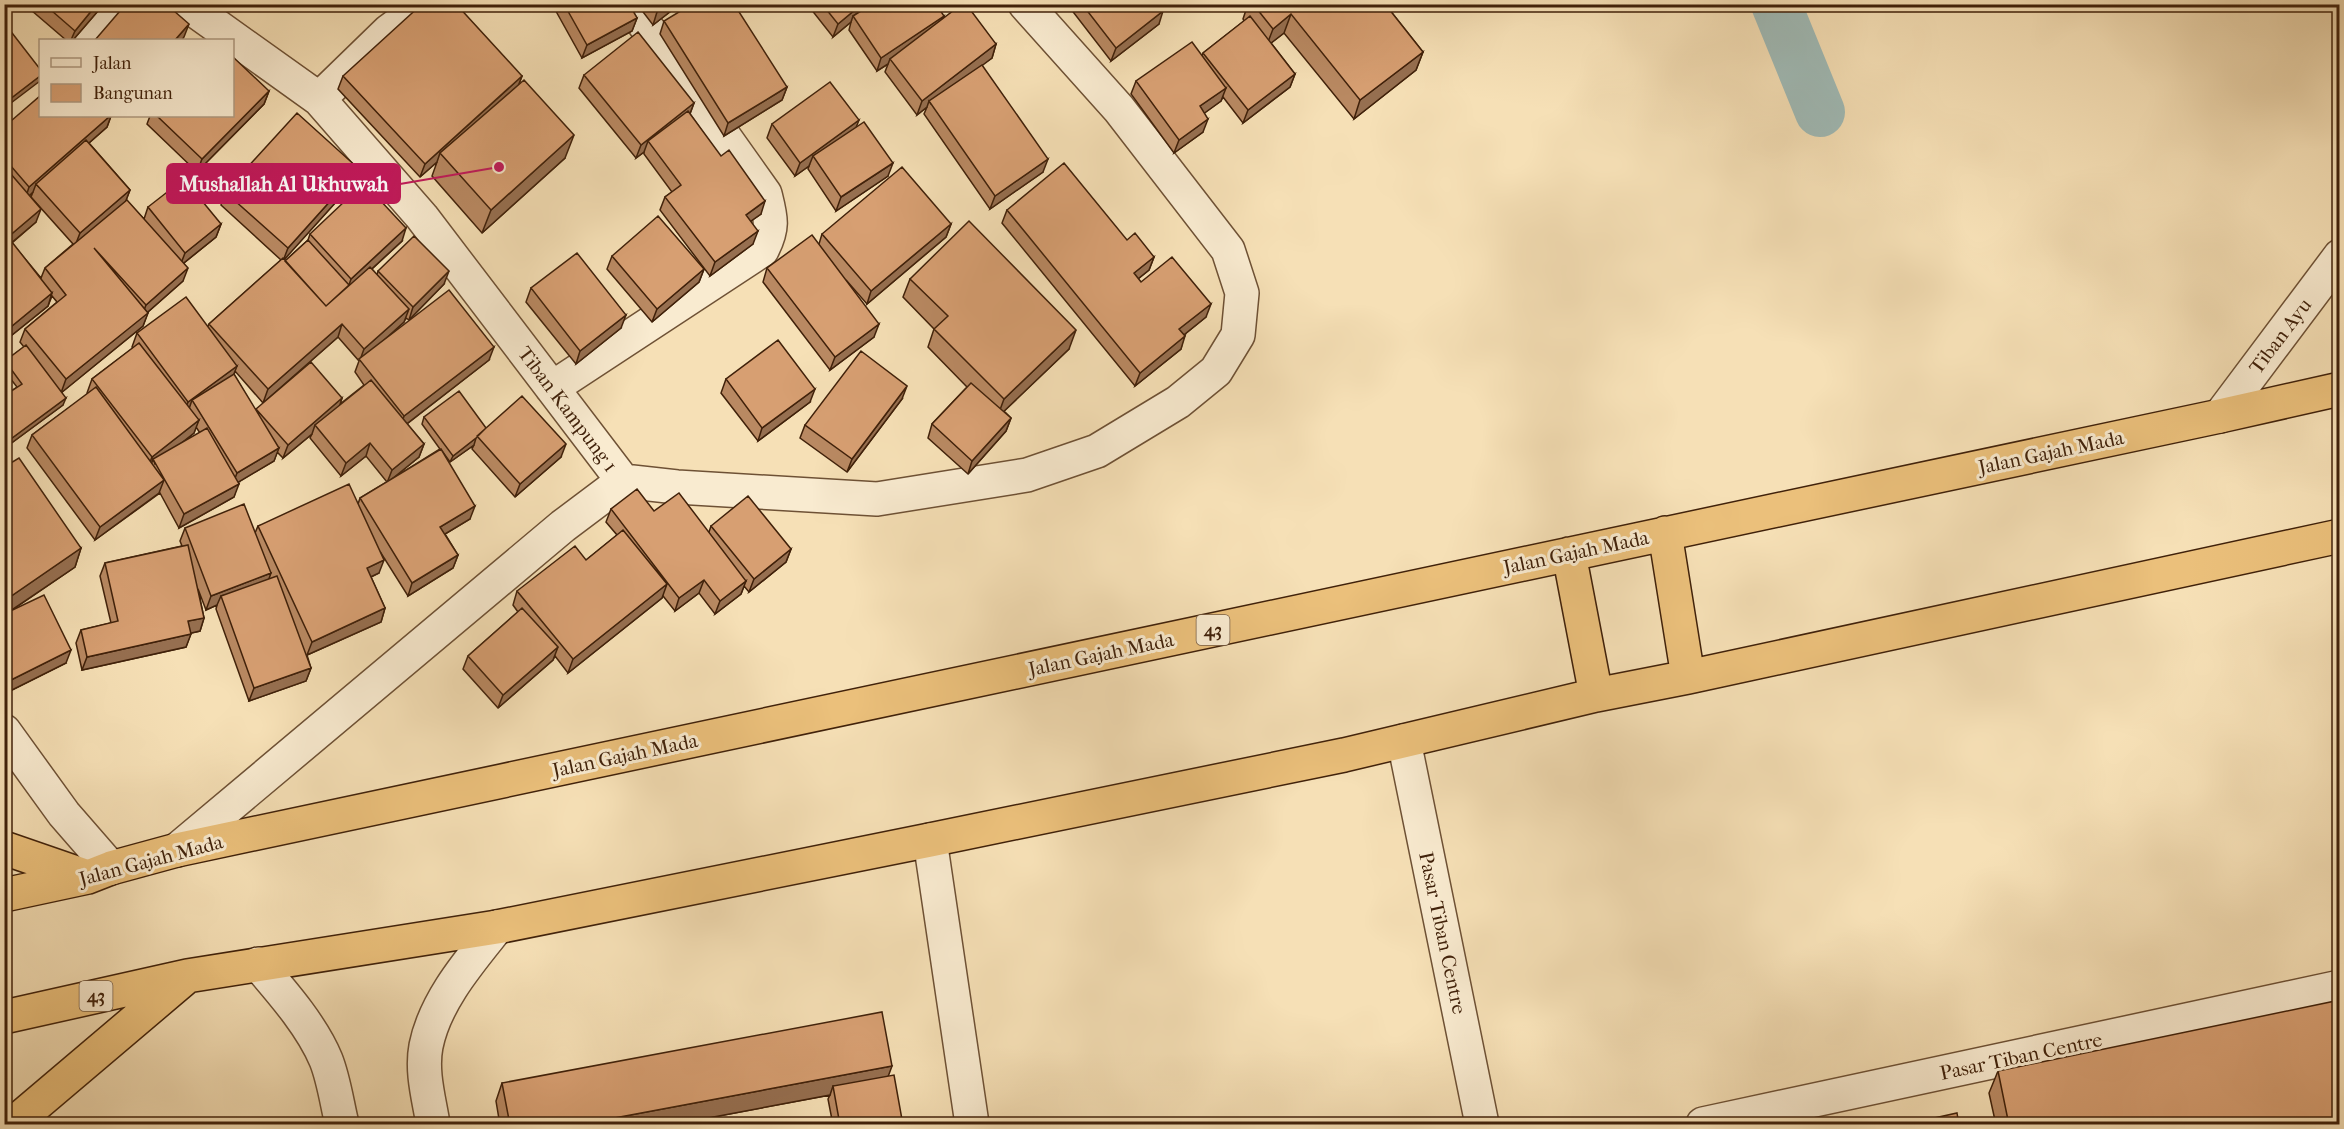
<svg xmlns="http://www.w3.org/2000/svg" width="2344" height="1129" font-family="'IM FELL French Canon',serif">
<rect width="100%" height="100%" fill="#f6e0b6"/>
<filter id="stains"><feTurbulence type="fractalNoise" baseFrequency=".00333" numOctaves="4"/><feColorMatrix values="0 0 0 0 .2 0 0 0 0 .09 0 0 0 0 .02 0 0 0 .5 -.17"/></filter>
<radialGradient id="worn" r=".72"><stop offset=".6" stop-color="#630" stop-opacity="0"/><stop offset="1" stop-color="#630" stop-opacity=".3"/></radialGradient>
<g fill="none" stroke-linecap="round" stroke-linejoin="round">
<path stroke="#a0bbb7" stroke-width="50" d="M1776 4 1820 112"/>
<defs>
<path id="minor" d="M92 40 120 4
M319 99 389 31 426 4
M552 388 762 250C774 227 771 218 765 194L630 4
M2220 416 2340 256
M623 481 677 487 877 499 1027 475 1097 451 1178 402 1216 371 1238 335 1242 293 1228 250 1119 109 1025 4
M4 731 64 814 111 868
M1404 741 1482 1124
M930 840 972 1124
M177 850 563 526 623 481 422 217 319 99 186 4
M258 964C282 992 312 1026 326 1060 334 1080 337 1104 342 1124
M433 1124C429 1099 421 1072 426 1046 435 1001 469 962 497 927
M1703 1124 2340 987"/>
<path id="highway" d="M1665 533 1688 677
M1569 554 1596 695
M4 848 88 877
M4 895 88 877 111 868 177 850 2220 416 2340 389
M4 1017 187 976 497 927 930 840 1344 755 1596 695 1688 677 2340 536
M13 1124 184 979"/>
</defs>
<use href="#minor" stroke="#6e5135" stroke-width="36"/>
<use href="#highway" stroke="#40210a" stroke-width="36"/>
<use href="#minor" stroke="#f9ebd0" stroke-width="33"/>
<use href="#highway" stroke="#ebc07b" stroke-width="33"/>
</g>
<path fill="#b98962" stroke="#40210a" stroke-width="1.5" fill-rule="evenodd" d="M24 4H104L73 40H66Z
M552 4H629L637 18 632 31 582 58Z
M637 4H680L653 25Z
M807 4H936L943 19 996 44 992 58 981 65 1043 172 990 209 924 114 927 107 917 115 885 72 888 64 877 71 849 30 851 22 833 37Z
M1067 4H1158L1159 24 1111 61Z
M1248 4H1385L1423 52 1416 70 1354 119 1284 33 1271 43 1295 74 1290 87 1243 123 1223 97 1221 101 1204 113 1203 132 1174 153 1131 94 1136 81 1202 56 1203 53 1244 21 1243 19Z
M664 21 787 87 782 100 724 136 660 34Z
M4 32 40 69 7 106 4 102Z
M584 75 694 103 690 114 761 214 751 221 753 244 710 276 660 210 665 197 672 192 644 154V152L636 158 579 88Z
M343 76H522L519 84 565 158 482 233 432 176 437 162 420 177 338 89Z
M269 91 264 104 197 172 147 124 150 116H232Z
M40 116H111L107 127 89 143 130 190 126 200 144 219 148 207 221 224 216 237 184 263 183 281 148 312 143 326 62 392 63 405 6 447H4V396L17 387 10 378 9 382 4 385V362L5 361 24 347 20 342 25 329 57 302 52 296 48 306 7 339 4 337V127ZM33 192 31 197 73 244 45 268 41 278 12 243 36 222 29 196Z
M772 124 856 127 888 176 836 211 808 169 809 166 795 176 767 138Z
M354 182 284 259 285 261 308 240 310 234 402 241 372 269 377 275 378 271 444 284 409 320 406 318 404 322 386 338 489 360 407 424 424 444 419 457 392 479 440 449 422 424 424 417 486 428 561 457 515 497 472 449 474 445 450 462 442 451 470 519 445 534 458 555 453 568 408 596 381 553 379 573 371 577 385 608 381 622 307 655 311 668 306 681 249 701 216 609 217 605 206 610 198 589 204 618 200 631 191 633 186 647 82 670 76 643 81 630 111 623 100 576 105 563 182 546 180 541 185 528 255 533 258 526 358 504 360 498 387 482 366 456 341 476 310 438 312 434 283 458 277 452 274 461 238 482 234 497 179 528 160 493 95 540 27 448 32 435 88 394 87 393 92 379 133 348 132 347 137 333 208 326 209 324 281 260 221 205 225 192ZM338 337 359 361 355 372 364 385 340 404 342 398 256 409 255 410 234 375 235 371 263 403ZM196 427 200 433 182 443 194 433Z
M1007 210 1127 240 1154 257 1149 270 1138 279 1141 282 1206 317 1184 335 1181 349 1135 386 1002 223Z
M951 224 946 237 867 304 846 280 874 337 830 370 763 282 767 268 819 244 822 234Z
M612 256 704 269 699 282 652 322 607 269Z
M910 279 1069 349 1004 411 1011 418 1006 431 968 474 928 438 932 424 967 387 928 347 934 329 903 297Z
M531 288 621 328 576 364 526 302Z
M726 379 810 402 758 441 721 393Z
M902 399 847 472 800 438 805 425Z
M4 467 81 548 75 567 8 613 66 663 4 694Z
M611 509 654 511 709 532 711 526 791 549 786 562 749 592 744 586 741 594 715 614 699 593 675 611 663 596 662 598 568 673 555 656 553 660 498 708 463 669 468 656 518 612 513 605 517 591 586 560 617 535 606 522Z
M1998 1071 2340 1125H1996L1989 1093Z
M888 1076 903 1125H833L828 1099 830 1095 671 1125H500L496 1101 502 1083Z"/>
<path fill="#966f50" stroke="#40210a" stroke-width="1.5" d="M97 4H104L73 40H71L75 31Z
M667 4H680L653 25 657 12Z
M862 4H873L853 16 851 22 833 37 838 24Z
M1163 11 1159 24 1111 61 1116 48Z
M1291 14 1284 33 1266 47 1273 29Z
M944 16 939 29 890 59 888 64 877 71 881 58Z
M637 18 632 31 582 58 587 45Z
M189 24 184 37 182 40H175Z
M996 44 992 58 931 104 929 101 927 107 917 115 922 101Z
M1423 52 1416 70 1354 119 1360 100Z
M1295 74 1290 87 1243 123 1248 110Z
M40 76V81L7 106 10 99Z
M522 76 517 89 440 153 437 162 420 177 425 164Z
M787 87 782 100 724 136 728 123Z
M1226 88 1221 101 1195 120 1200 106Z
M269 91 264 104 197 172 202 159Z
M694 103 689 116 648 141 644 152 636 158 641 145Z
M110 116H111L107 127 39 187 36 184 33 192 25 200 29 187Z
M1208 119 1203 132 1174 153 1179 140Z
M859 120 854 133 813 156 809 166 795 176 800 163Z
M574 135 565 158 482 233 491 210Z
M1048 159 1043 172 990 209 995 196Z
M893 163 888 176 836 211 841 197Z
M359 169 354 182 283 261 288 248Z
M130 190 125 203 75 246 80 233Z
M765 201 761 214 741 228 746 215Z
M41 209 36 222 4 249 8 237Z
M221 224 216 237 180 266 185 253Z
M951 224 946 237 867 304 871 291Z
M406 228 402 241 324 313 349 285 351 279Z
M758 231 753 244 710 276 715 262Z
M1154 257 1149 270 1129 286 1134 273Z
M188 268 183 281 141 318 148 313 143 326 61 393 66 379 141 318 146 305Z
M704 269 699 282 652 322 657 309Z
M449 271 444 284 409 320 413 307Z
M52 293 48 306 7 339 12 326Z
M1211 304 1206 317 1175 342 1179 329Z
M409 309 404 322 361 361 360 360 364 349Z
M626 315 621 328 576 364 580 351Z
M342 324 338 337 263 403 268 389Z
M879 324 874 337 830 370 835 357Z
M1076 330 1069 349 997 418 1004 399Z
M1185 336 1181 349 1135 386 1140 373Z
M494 347 489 360 400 429 404 416Z
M237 366 232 379 192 400 188 412 183 415 188 402Z
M11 375 9 382 4 385V380Z
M907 386 902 399 847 472 852 459Z
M815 389 810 402 758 441 762 428Z
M66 398 63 405 6 447 8 441Z
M342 398 338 411 315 425 312 434 283 458 288 445Z
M1011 418 1006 431 968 474 972 461Z
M199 420 194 433 155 464 153 459 150 468 147 470 152 457Z
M476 438 474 445 450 462 453 456Z
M370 443 366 456 341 476 346 463Z
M424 444 419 457 387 483 392 470Z
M566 444 561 457 515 497 520 484Z
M279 448 274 461 232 486 237 473Z
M164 480 159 493 95 540 100 527Z
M239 484 234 497 179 528 184 514Z
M475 506 470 519 435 540 440 527Z
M81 548 75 567 4 615V601Z
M791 549 786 562 749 592 754 579Z
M458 555 453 568 408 596 412 583Z
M384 560 379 573 362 581 367 568Z
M271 573 266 587 221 596 217 605 206 610 211 596Z
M704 580 699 593 675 611 679 598Z
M746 581 741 594 715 614 720 601Z
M667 584 662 598 568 673 573 659Z
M385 608 381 622 307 655 312 642Z
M204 618 200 631 183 635 188 621Z
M191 634 186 647 82 670 87 657Z
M558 647 553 660 498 708 503 695Z
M71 650 66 663 4 694V689L7 682Z
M311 668 306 681 249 701 254 688Z
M892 1066 885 1085 833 1086 830 1095 671 1125H577Z"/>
<path fill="#d79f72" stroke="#40210a" stroke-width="1.5" d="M44 4H97L75 31Z
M126 4H166L189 24 175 40H95Z
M422 4H456L522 76 425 164 343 76Z
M564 4H629L637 18 587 45Z
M652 4H667L657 12Z
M692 4H734L787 87 728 123 664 21Z
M822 4H862L838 24Z
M872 4H936L944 16 881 58 853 16Z
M962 4H966L996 44 922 101 890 59Z
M1082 4H1158L1163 11 1116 48Z
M1253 4H1385L1423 52 1360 100 1291 14 1273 29Z
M1250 16 1295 74 1248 110 1203 53Z
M9 29 40 69V76L10 99 4 92V32Z
M638 32 694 103 641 145 584 75Z
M1192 42 1226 88 1200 106 1208 119 1179 140 1136 81Z
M232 56 269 91 202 159 157 116H232Z
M982 65 1048 159 995 196 929 101Z
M524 80 574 135 491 210 440 153Z
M830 82 859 120 800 163 772 124Z
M40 96V116H110L29 187 4 158V127Z
M688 111 721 156 729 150 765 201 746 215 758 231 715 262 665 197 681 185 648 141Z
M297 113 359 169 288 248 225 192Z
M864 122 893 163 841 197 813 156Z
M86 140 130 190 80 233 36 184Z
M1064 163 1127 240 1135 233 1154 257 1134 273 1141 282 1172 257 1211 304 1179 329 1185 336 1140 373 1007 210Z
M4 166 41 209 8 237 52 293 12 326 4 318Z
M902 167 951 224 871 291 822 234Z
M184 179 221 224 185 253 148 207Z
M364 183 406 228 351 279 310 234Z
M127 200 188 268 146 305 94 248 148 313 66 379 25 329 66 295 45 268Z
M658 216 704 269 657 309 612 256Z
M969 221 1076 330 1004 399 934 329 948 316 910 279Z
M812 235 879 324 835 357 767 268Z
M414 236 449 271 413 307 378 271Z
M308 240 349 285 326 306 285 261Z
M577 253 626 315 580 351 531 288Z
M283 258 326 306 370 267 409 309 364 349 342 324 268 389 209 324Z
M449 290 494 347 404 416 359 359Z
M186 297 237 366 188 402 137 333Z
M778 340 815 389 762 428 726 379Z
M139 343 199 420 152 457 92 379Z
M26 345 66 398 8 441 4 436V396L22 384 5 361Z
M861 351 907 386 852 459 805 425Z
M311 362 342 398 288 445 256 409Z
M4 365 11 375 4 380Z
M234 374 279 448 237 473 192 400Z
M371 380 424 444 392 470 370 443 346 463 315 425Z
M971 383 1011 418 972 461 932 424Z
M96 387 164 480 100 527 32 435Z
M459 391 486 428 476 438 453 456 424 417Z
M522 396 566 444 520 484 477 436Z
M207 428 239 484 184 514 153 459Z
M441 449 475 506 440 527 458 555 412 583 360 498Z
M19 458 81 548 4 601V467Z
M349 484 384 560 367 568 385 608 312 642 258 526Z
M637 489 654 511 679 493 746 581 720 601 704 580 679 598 611 509Z
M748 496 791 549 754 579 711 526Z
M244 504 271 573 211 596 185 528Z
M623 530 667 584 573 659 517 591 575 546 586 560Z
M188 545 204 618 188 621 191 634 87 657 81 630 118 621 105 563Z
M277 576 311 668 254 688 221 596Z
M44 595 71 650 7 682 4 676V614Z
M522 608 558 647 503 695 468 656Z
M2340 1000V1125H2009L1998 1071Z
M882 1012 892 1066 577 1125H510L502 1083Z
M894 1075 903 1125H840L833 1086Z
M1957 1113 1959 1125H1903Z"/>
<g text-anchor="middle" stroke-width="6" stroke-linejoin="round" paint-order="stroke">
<g fill="#f9ebd0" stroke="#785e45" stroke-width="1.5">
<rect x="1196.5" y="615" width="33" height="30" rx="4.5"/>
<rect x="79.5" y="981" width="33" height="30" rx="4.5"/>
</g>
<g font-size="18" font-weight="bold" fill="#40210a">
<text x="1213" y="636">43</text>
<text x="96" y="1002">43</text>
</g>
<g font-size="20" fill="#40210a" stroke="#f9ebd0">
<text transform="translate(2280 336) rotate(-53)" y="7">Tiban Ayu</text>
<text transform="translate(568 409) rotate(53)" y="7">Tiban Kampung 1</text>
<text transform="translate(2051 452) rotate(-12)" y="7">Jalan Gajah Mada</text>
<text transform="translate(1576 552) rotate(-12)" y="7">Jalan Gajah Mada</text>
<text transform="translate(1101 654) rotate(-12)" y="7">Jalan Gajah Mada</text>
<text transform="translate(625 755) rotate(-12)" y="7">Jalan Gajah Mada</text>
<text transform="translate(151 860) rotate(-15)" y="7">Jalan Gajah Mada</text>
<text transform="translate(1443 933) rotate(78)" y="7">Pasar Tiban Centre</text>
<text transform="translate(2021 1056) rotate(-12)" y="7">Pasar Tiban Centre</text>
</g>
</g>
<path fill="none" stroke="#c2185b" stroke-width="2" d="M499 167L400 184"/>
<circle fill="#c2185b" stroke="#f9ebd0" stroke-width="2" cx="499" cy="167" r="6"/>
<rect fill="#c2185b" stroke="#c2185b" stroke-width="2" x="167" y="164" width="233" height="39" rx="6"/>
<g font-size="21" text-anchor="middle" font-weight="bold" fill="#fff">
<text x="284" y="191">Mushallah Al Ukhuwah</text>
</g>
<rect width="2344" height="1129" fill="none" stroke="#f6e0b6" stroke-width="24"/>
<rect x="6" y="6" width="2332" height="1117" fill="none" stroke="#40210a" stroke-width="3"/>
<rect x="12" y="12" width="2320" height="1105" fill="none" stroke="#40210a" stroke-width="1.5"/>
<rect x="39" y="39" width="195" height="78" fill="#f9ebd0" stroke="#af9a81" stroke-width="1.5"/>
<rect x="51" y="58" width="30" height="9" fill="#f9ebd0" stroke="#af9a81" stroke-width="1.5"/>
<text x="93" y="69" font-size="18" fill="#40210a">Jalan</text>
<rect x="51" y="84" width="30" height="18" fill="#d79f72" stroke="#af9a81" stroke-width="1.5"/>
<text x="93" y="99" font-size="18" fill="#40210a">Bangunan</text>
<rect width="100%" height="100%" filter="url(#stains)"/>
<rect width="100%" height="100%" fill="url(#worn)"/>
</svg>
